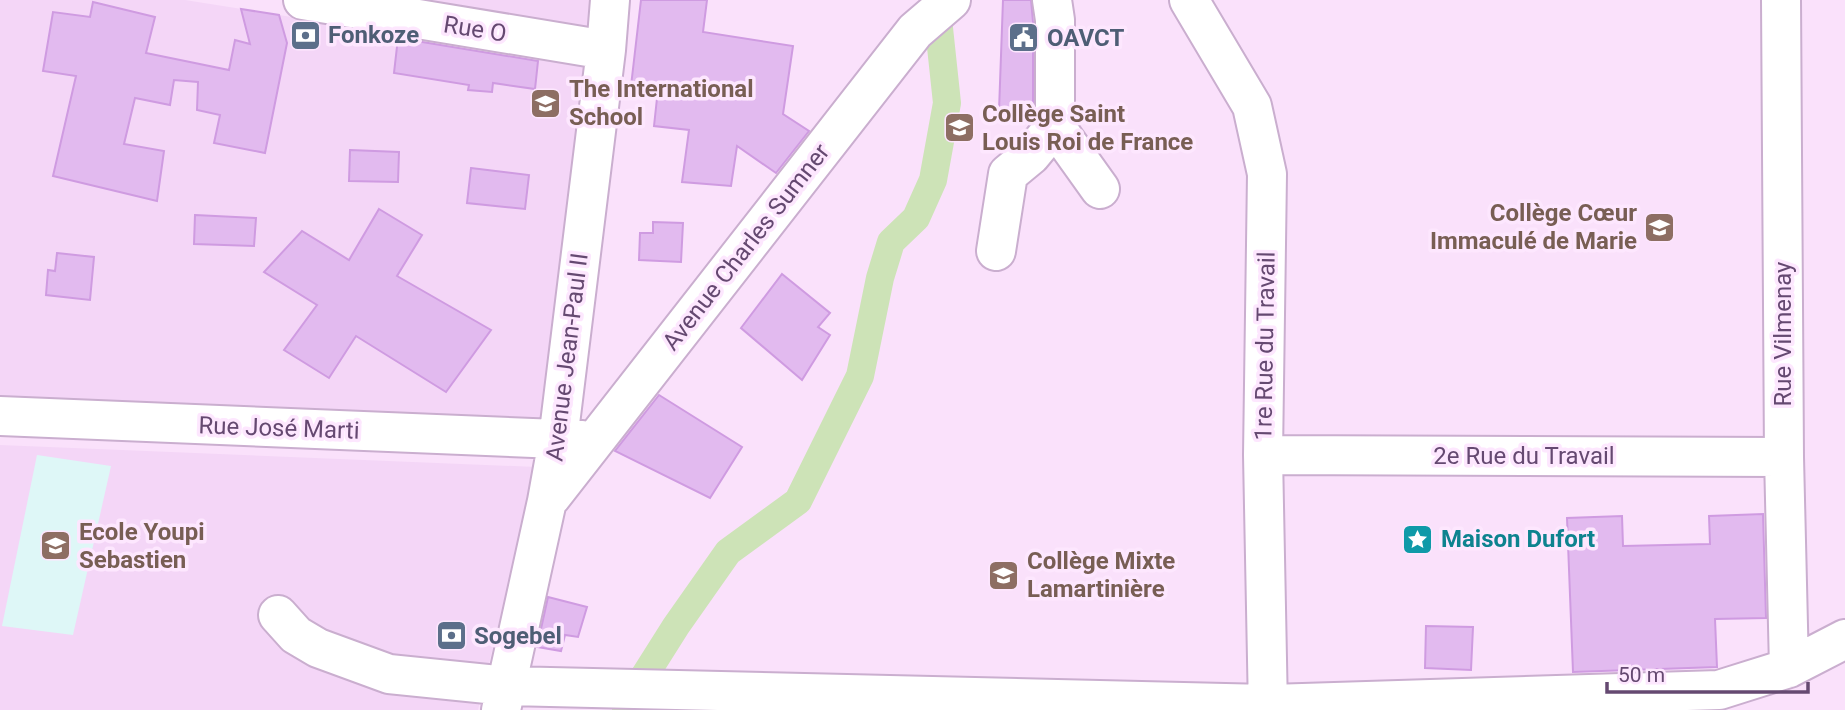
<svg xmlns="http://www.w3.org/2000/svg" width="1845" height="710" font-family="Roboto,sans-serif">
<rect width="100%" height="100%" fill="#fae1fb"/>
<path fill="#f4d6f7" d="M0 0H185L591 65 546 439 0 414Z
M367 0H602L600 37Z
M0 445 536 467 478 710H0Z"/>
<path fill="#def7f7" d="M37 455 111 466 73 635 2 626Z"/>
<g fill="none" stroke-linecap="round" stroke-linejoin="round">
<path stroke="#cde3b7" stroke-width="28" d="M626 710 628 702 676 626 728 552 798 501 860 376 880 278 891 242 916 218 933 180 947 103 936 0"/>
</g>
<path fill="#e2baef" stroke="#cf9be1" stroke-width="2" d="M641 0H707L703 32 793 46 783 114 809 131 776 173 737 146 731 186 682 182 689 130 654 126 658 89 631 86Z
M1003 0H1031L1033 22V112L999 111Z
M93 2 155 17 146 53 229 70 235 40 250 44 241 9 279 15 287 43 265 153 214 143 220 115 197 110 198 82 174 80 170 105 135 98 124 144 164 151 157 201 53 176 76 76 43 71 53 12 90 17Z
M398 38 538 61 535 89 493 83 492 92 468 90 469 85 394 73Z
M350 150 399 152 398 182 349 181Z
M471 168 529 175 525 209 467 203Z
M379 209 422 235 397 276 491 330 446 392 356 336 329 378 284 350 317 305 264 272 302 231 349 260Z
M195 215 256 218 254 246 194 244Z
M653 222 683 223 681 262 639 260 640 233H653Z
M57 253 94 257 90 300 46 295 48 270 55 271Z
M782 274 830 313 818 327 830 335 802 380 741 328Z
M659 395 742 447 710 498 615 451Z
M1763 514 1766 618 1715 619 1717 667 1573 672 1567 518 1622 516 1623 546 1710 544 1709 516Z
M548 597 587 607 578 637 565 635 561 651 537 647Z
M1426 626 1473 627 1471 670 1425 668Z"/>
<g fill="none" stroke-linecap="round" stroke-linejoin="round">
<defs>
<path id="minor" d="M303 0 606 50
M1052 0 1055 20V126L1100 189
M1189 0 1252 106 1267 174 1263 455 1268 710
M1781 0 1784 457 1789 668
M996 251 1008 174 1031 155 1055 126
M0 416 582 440
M1263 455 1784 457
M551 497 915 31 951 0
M278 615 296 635 318 648 389 674 507 686 1267 704 1719 690 1789 668 1845 639
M501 710 547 501 558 440 606 50 610 0"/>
</defs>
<use href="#minor" stroke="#caaecf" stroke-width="42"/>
<use href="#minor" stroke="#fff" stroke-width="38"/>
</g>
<defs>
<symbol id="bank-square" viewBox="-11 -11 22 22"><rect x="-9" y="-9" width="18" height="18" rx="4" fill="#5c6f8a" stroke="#fde7fe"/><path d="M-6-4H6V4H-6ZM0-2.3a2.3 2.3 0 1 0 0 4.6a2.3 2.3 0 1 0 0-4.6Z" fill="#fff"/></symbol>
<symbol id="civic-square" viewBox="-11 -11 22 22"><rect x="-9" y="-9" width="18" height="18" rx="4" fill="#5c6f8a" stroke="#fde7fe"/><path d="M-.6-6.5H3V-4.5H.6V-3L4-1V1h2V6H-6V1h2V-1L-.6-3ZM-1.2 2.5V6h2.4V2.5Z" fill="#fff"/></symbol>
<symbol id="school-square" viewBox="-11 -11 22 22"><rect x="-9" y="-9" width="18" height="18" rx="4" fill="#8d6e63" stroke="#fde7fe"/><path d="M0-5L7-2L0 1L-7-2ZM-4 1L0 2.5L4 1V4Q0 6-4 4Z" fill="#fff"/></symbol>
<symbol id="sight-square" viewBox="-11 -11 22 22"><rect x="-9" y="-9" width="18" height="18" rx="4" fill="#0f9aa8" stroke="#fde7fe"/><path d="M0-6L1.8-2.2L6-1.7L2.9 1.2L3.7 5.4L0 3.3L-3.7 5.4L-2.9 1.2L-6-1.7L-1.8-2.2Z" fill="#fff"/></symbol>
</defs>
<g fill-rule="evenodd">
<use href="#bank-square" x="288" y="18" width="35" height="35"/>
<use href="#civic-square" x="1006" y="20" width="35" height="35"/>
<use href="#school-square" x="528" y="86" width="35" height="35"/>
<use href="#school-square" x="942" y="110" width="35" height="35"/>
<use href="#school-square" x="1642" y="210" width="35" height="35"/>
<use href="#sight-square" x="1400" y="522" width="35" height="35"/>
<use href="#school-square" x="38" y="528" width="35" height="35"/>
<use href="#school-square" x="986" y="558" width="35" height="35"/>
<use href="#bank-square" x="434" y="618" width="35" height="35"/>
</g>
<g text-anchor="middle" stroke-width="7" stroke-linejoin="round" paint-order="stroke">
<g font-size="24" fill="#654971" stroke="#fde7fe">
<text transform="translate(475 29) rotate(9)" y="8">Rue O</text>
<text transform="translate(746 247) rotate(-52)" y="8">Avenue Charles Sumner</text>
<text transform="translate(1783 334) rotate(-90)" y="8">Rue Vilmenay</text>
<text transform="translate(1265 346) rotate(-89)" y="8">1re Rue du Travail</text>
<text transform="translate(567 357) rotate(-83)" y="8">Avenue Jean-Paul II</text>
<text transform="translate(279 428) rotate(2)" y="8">Rue José Marti</text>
<text x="1524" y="464">2e Rue du Travail</text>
</g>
<g font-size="24" font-weight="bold" fill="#4e5e75" stroke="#fde7fe" text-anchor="start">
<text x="328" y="43">Fonkoze</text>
<text x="1047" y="46">OAVCT</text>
<text x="474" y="644">Sogebel</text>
</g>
<g font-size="24" font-weight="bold" fill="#785e54" stroke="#fde7fe" text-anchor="start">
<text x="569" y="97">The International<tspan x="569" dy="28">School</tspan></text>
<text x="982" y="122">Collège Saint<tspan x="982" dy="28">Louis Roi de France</tspan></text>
<text x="1637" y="221" text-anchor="end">Collège Cœur<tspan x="1637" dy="28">Immaculé de Marie</tspan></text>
<text x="79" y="540">Ecole Youpi<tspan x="79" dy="28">Sebastien</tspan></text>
<text x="1027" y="569">Collège Mixte<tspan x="1027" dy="28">Lamartinière</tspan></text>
</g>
<g font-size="24" font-weight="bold" fill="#0d838f" stroke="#fde7fe" text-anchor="start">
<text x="1441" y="547">Maison Dufort</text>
</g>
</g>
<path d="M1607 682v10h201v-10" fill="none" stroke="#654971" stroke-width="3.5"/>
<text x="1618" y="682" font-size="21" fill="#654971" stroke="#fde7fe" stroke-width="5" paint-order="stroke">50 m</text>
</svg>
